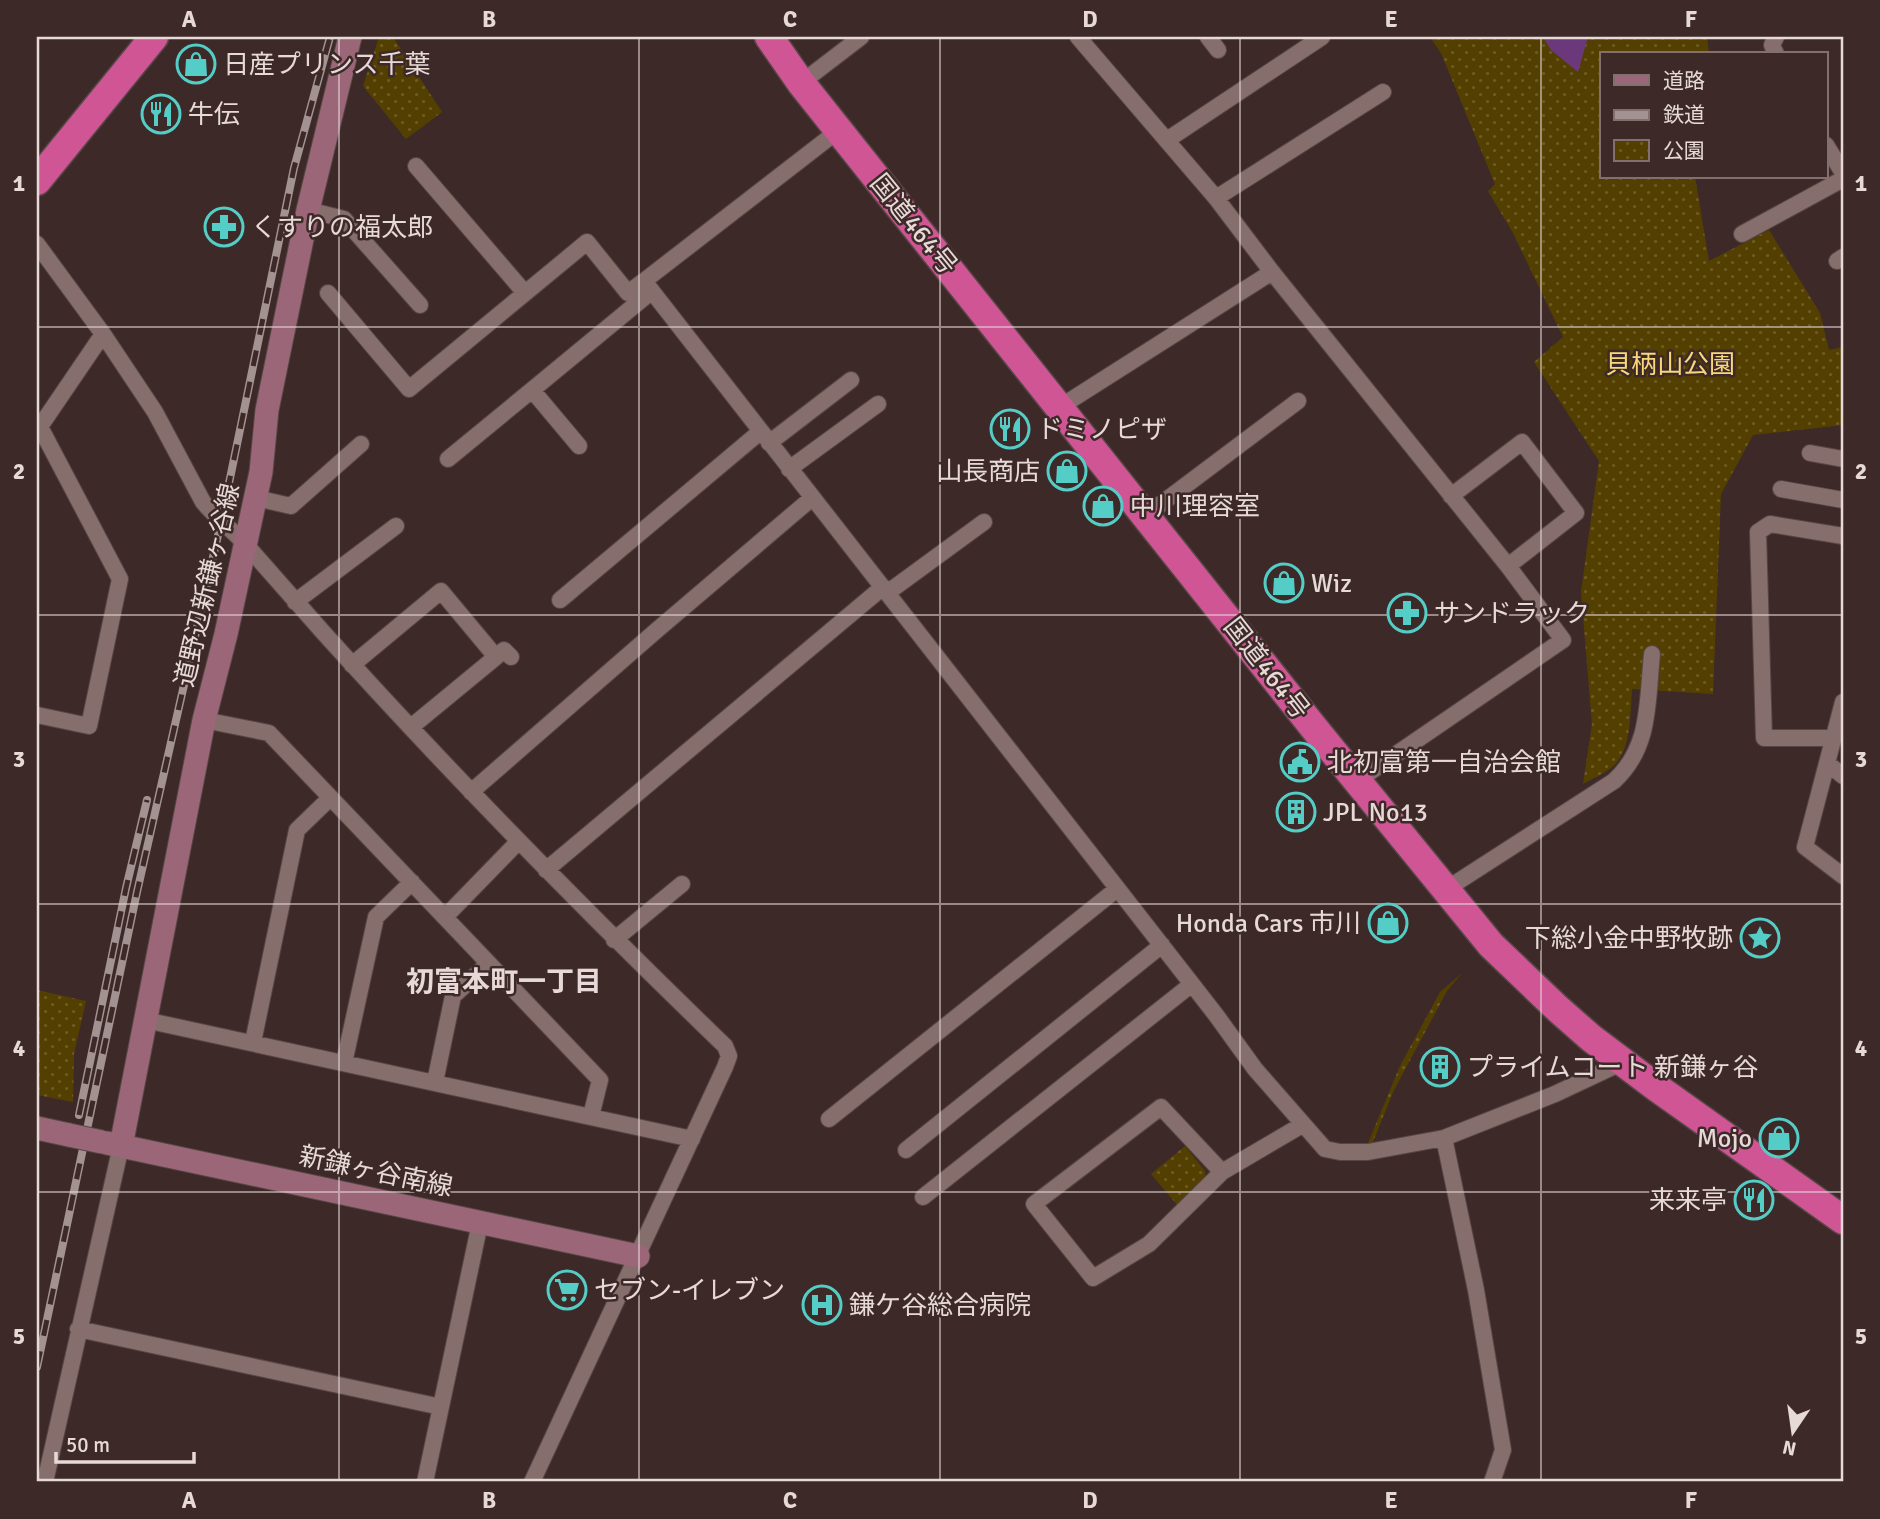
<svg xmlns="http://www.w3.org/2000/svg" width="1880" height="1519" font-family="Signika,'Noto Sans JP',sans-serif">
<defs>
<pattern id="park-dots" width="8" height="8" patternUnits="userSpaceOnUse" patternTransform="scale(1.75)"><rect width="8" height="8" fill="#534000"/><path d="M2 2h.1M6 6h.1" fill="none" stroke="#6c5b24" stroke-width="1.8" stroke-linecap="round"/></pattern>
</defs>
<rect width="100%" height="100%" fill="#3d2a28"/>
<path fill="url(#park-dots)" d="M379 37H393L442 112 406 139 363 86Z
M1430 37H1707L1709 54H1602V177H1695L1709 261 1769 230 1820 313 1829 350 1843 347V425L1753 435 1721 494 1713 694 1632 689C1630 713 1632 752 1611 768 1603 774 1592 779 1583 784L1592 724 1581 592 1599 461 1534 362 1563 337 1513 233 1488 191 1495 184 1441 53Z
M1462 973 1447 991 1393 1092 1371 1147 1366 1148 1400 1066 1440 992Z
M37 990 86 1001 74 1054 73 1102 37 1095Z
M1185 1146 1205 1171V1179L1178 1206 1151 1174Z"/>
<path fill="#6b397b" d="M1543 37H1588L1578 72 1551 50Z"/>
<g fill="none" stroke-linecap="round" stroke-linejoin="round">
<defs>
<path id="street" d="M1078 37 1216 198 1272 272 1508 566 1563 640 1357 781
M1208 37 1218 50
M1776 37 1772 45 1776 54
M801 83 861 37
M839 130 644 281 1216 1015 1255 1069 1325 1149 1340 1152H1368L1444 1138 1555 1094 1623 1062
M1167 140 1322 37
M1826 145 1843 173
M416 166 525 293
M1216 198 1383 92
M308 210 344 219 420 305
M1742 234 1843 179
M37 244 103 334 155 412 203 502C217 519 234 531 248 547 273 575 297 603 322 631 451 774 586 912 725 1046L729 1056 725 1067 532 1482
M1837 261 1843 257
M328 293 409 389 587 242 628 293 644 281
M1060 407 1272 272
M37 431 103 334
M769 443 851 380
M579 446 532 390 652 291
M1810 453 1843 459
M448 459 532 390
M789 469 878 404
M1781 489 1843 500
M1451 496 1522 442 1576 513 1508 566
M256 498 291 506 361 444
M1145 516 1298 401
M887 593 984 522
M560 600 760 432
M295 602 396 526
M496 657 504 650 511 657
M352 665 441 591 496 657 411 727
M1843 702 1805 847 1843 876
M37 715 89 726 120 579 40 427
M204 720 269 733 600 1080 591 1116
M1834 738H1764L1758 532 1770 524 1843 536
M1827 763 1843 776
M471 792 657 630 812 498
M546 870 883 587
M1445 890 1614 781C1651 747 1647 702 1652 654
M445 917 518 842
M614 940 682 884
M145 1020 692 1139
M253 1042 297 830 330 798
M344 1063 376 917 412 882
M435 1082 453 996 488 964
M829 1119 1117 889
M1444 1138 1476 1290 1503 1450 1492 1482
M906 1150 1162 945
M1222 1172 1161 1107 1034 1204 1093 1278 1149 1244 1222 1172 1302 1125
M923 1197 1192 984
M78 1329 441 1407
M45 1482 121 1146
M425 1482 480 1223"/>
<path id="secondary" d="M37 1128 69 1135
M107 1143 638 1256
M121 1146 204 720 226 634 261 472 267 410 308 210 350 37"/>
<path id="highway" d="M769 37 801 83 1314 728 1491 945 1558 1009 1591 1038 1656 1087 1843 1220
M37 181 154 37"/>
</defs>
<use href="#street" stroke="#564645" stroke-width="18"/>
<use href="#secondary" stroke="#564645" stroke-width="25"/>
<use href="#highway" stroke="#564645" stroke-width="31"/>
<use href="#street" stroke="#856e6c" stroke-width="16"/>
<use href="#secondary" stroke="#9b6678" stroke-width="23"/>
<use href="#highway" stroke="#cf5595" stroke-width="28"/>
<defs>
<path id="rail" d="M79 1115 126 888 147 800
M37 1367 137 892 221 522 294 168 330 37"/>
</defs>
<use href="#rail" stroke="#a29291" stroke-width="8"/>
<use href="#rail" stroke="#3d2a28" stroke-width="5" stroke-dasharray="16" stroke-linecap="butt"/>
<defs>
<path id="secondary-bridge" d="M69 1135 102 1142"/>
</defs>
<use href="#secondary-bridge" stroke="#564645" stroke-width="25" stroke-linecap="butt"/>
<use href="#secondary-bridge" stroke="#9b6678" stroke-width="23"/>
</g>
<path fill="none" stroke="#e6d9d8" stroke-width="2" stroke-opacity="0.55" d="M339 37V1482M639 37V1482M940 37V1482M1240 37V1482M1541 37V1482M37 327H1843M37 615H1843M37 904H1843M37 1192H1843"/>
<defs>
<symbol id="shop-ring" viewBox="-11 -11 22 22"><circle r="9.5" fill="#3d2a28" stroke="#54cdc6" stroke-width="1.5"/><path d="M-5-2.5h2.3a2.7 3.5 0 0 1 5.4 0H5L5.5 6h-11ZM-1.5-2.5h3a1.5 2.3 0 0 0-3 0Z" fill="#54cdc6"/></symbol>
<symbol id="restaurant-ring" viewBox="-11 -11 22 22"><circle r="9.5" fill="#3d2a28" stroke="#54cdc6" stroke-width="1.5"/><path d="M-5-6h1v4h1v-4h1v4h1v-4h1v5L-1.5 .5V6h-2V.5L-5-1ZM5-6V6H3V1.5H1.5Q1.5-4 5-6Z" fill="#54cdc6"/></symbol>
<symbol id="pharmacy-ring" viewBox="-11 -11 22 22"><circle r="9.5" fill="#3d2a28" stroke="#54cdc6" stroke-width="1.5"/><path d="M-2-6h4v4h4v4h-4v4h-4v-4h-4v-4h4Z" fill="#54cdc6"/></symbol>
<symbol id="civic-ring" viewBox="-11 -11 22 22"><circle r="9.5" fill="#3d2a28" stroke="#54cdc6" stroke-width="1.5"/><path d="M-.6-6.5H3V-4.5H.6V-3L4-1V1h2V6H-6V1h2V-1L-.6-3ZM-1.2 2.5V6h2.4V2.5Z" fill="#54cdc6"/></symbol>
<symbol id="building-ring" viewBox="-11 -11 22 22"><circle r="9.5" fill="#3d2a28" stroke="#54cdc6" stroke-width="1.5"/><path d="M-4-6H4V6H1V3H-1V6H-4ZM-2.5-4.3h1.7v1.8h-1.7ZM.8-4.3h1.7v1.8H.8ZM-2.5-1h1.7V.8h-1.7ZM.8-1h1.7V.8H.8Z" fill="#54cdc6"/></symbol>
<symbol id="sight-ring" viewBox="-11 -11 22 22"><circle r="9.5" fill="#3d2a28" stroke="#54cdc6" stroke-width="1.5"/><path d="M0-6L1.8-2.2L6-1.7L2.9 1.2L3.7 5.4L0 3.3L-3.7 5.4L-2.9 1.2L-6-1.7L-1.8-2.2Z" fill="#54cdc6"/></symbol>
<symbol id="supermarket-ring" viewBox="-11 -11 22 22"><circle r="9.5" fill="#3d2a28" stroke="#54cdc6" stroke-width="1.5"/><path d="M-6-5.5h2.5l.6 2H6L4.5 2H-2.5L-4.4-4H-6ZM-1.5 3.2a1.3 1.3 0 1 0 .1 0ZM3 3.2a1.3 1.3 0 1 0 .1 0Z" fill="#54cdc6"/></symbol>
<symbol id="hospital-ring" viewBox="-11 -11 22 22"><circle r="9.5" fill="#3d2a28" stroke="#54cdc6" stroke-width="1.5"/><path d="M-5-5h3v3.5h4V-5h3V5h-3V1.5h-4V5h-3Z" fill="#54cdc6"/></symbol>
</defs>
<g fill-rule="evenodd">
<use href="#shop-ring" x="174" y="42" width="44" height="44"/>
<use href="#restaurant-ring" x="139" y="92" width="44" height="44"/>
<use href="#pharmacy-ring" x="202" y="205" width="44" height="44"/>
<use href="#restaurant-ring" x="988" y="407" width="44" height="44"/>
<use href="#shop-ring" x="1045" y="449" width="44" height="44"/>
<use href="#shop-ring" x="1081" y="484" width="44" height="44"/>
<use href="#shop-ring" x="1262" y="561" width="44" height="44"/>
<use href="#pharmacy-ring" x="1385" y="591" width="44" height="44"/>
<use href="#civic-ring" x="1278" y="740" width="44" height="44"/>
<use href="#building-ring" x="1274" y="790" width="44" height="44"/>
<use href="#shop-ring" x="1366" y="901" width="44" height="44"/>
<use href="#sight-ring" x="1738" y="916" width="44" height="44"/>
<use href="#building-ring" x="1418" y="1045" width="44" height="44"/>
<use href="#shop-ring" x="1757" y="1116" width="44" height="44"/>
<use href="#restaurant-ring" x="1732" y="1178" width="44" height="44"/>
<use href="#supermarket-ring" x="545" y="1268" width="44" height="44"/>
<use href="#hospital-ring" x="800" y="1283" width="44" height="44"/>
</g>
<g text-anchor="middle" stroke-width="5" stroke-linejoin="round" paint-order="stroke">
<g font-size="26" fill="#e6d9d8" stroke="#3d2a28" text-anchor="start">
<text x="223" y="73">日産プリンス千葉</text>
<text x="188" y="123">牛伝</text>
<text x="251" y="236">くすりの福太郎</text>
<text x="1037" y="438">ドミノピザ</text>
<text x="1040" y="480" text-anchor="end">山長商店</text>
<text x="1130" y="515">中川理容室</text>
<text x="1311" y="592">Wiz</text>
<text x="1434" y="622">サンドラック</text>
<text x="1327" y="771">北初富第一自治会館</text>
<text x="1323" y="821">JPL No13</text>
<text x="1361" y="932" text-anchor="end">Honda Cars 市川</text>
<text x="1733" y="947" text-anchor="end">下総小金中野牧跡</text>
<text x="1467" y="1076">プライムコート 新鎌ヶ谷</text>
<text x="1752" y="1147" text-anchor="end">Mojo</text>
<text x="1727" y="1209" text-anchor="end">来来亭</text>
<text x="594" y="1299">セブン-イレブン</text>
<text x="849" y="1314">鎌ケ谷総合病院</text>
</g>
<g font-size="26" fill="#e6d9d8" stroke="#3d2a28">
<text transform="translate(914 224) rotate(51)" y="9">国道464号</text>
<text transform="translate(207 585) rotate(-77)" y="9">道野辺新鎌ヶ谷線</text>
<text transform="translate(1267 668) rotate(52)" y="9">国道464号</text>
<text transform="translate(376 1171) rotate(12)" y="9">新鎌ヶ谷南線</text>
</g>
<g font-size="26" fill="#f8d77b" stroke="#3d2a28">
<text x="1670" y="373">貝柄山公園</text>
</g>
<g font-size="28" font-weight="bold" fill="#e6d9d8" stroke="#3d2a28">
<text x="504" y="991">初富本町一丁目</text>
</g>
</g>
<rect width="1880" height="1519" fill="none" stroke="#3d2a28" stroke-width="77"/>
<rect x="1600" y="52" width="228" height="126" fill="#3d2a28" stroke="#81706e" stroke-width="2"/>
<rect x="1614" y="75" width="35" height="10" fill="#9b6678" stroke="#81706e" stroke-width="2"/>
<text x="1663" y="88" font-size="21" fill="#e6d9d8">道路</text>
<rect x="1614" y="110" width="35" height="10" fill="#a29291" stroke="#81706e" stroke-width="2"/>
<text x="1663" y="122" font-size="21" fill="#e6d9d8">鉄道</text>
<rect x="1614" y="140" width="35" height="21" fill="url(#park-dots)" stroke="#81706e" stroke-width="2"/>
<text x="1663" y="158" font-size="21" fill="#e6d9d8">公園</text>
<g transform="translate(1793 1432) rotate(193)" stroke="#3d2a28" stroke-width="5" paint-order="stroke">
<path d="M0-5L12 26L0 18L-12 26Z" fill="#e6d9d8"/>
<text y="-10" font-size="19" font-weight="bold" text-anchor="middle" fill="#e6d9d8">N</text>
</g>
<path d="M56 1452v10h138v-10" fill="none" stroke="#e6d9d8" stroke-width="3.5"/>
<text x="66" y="1452" font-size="21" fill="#e6d9d8" stroke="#3d2a28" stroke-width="5" paint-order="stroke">50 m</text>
<rect x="38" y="38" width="1804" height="1442" fill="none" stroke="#e6d9d8" stroke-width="2.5"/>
<g font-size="23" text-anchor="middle" font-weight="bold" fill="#e6d9d8">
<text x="189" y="27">A</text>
<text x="489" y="27">B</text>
<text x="790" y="27">C</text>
<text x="1090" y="27">D</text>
<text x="1391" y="27">E</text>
<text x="1691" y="27">F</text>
<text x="19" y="191">1</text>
<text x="1861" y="191">1</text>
<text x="19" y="479">2</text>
<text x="1861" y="479">2</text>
<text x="19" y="767">3</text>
<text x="1861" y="767">3</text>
<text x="19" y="1056">4</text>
<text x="1861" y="1056">4</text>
<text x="19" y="1344">5</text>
<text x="1861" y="1344">5</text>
<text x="189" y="1508">A</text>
<text x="489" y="1508">B</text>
<text x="790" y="1508">C</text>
<text x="1090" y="1508">D</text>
<text x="1391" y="1508">E</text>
<text x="1691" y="1508">F</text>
</g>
</svg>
